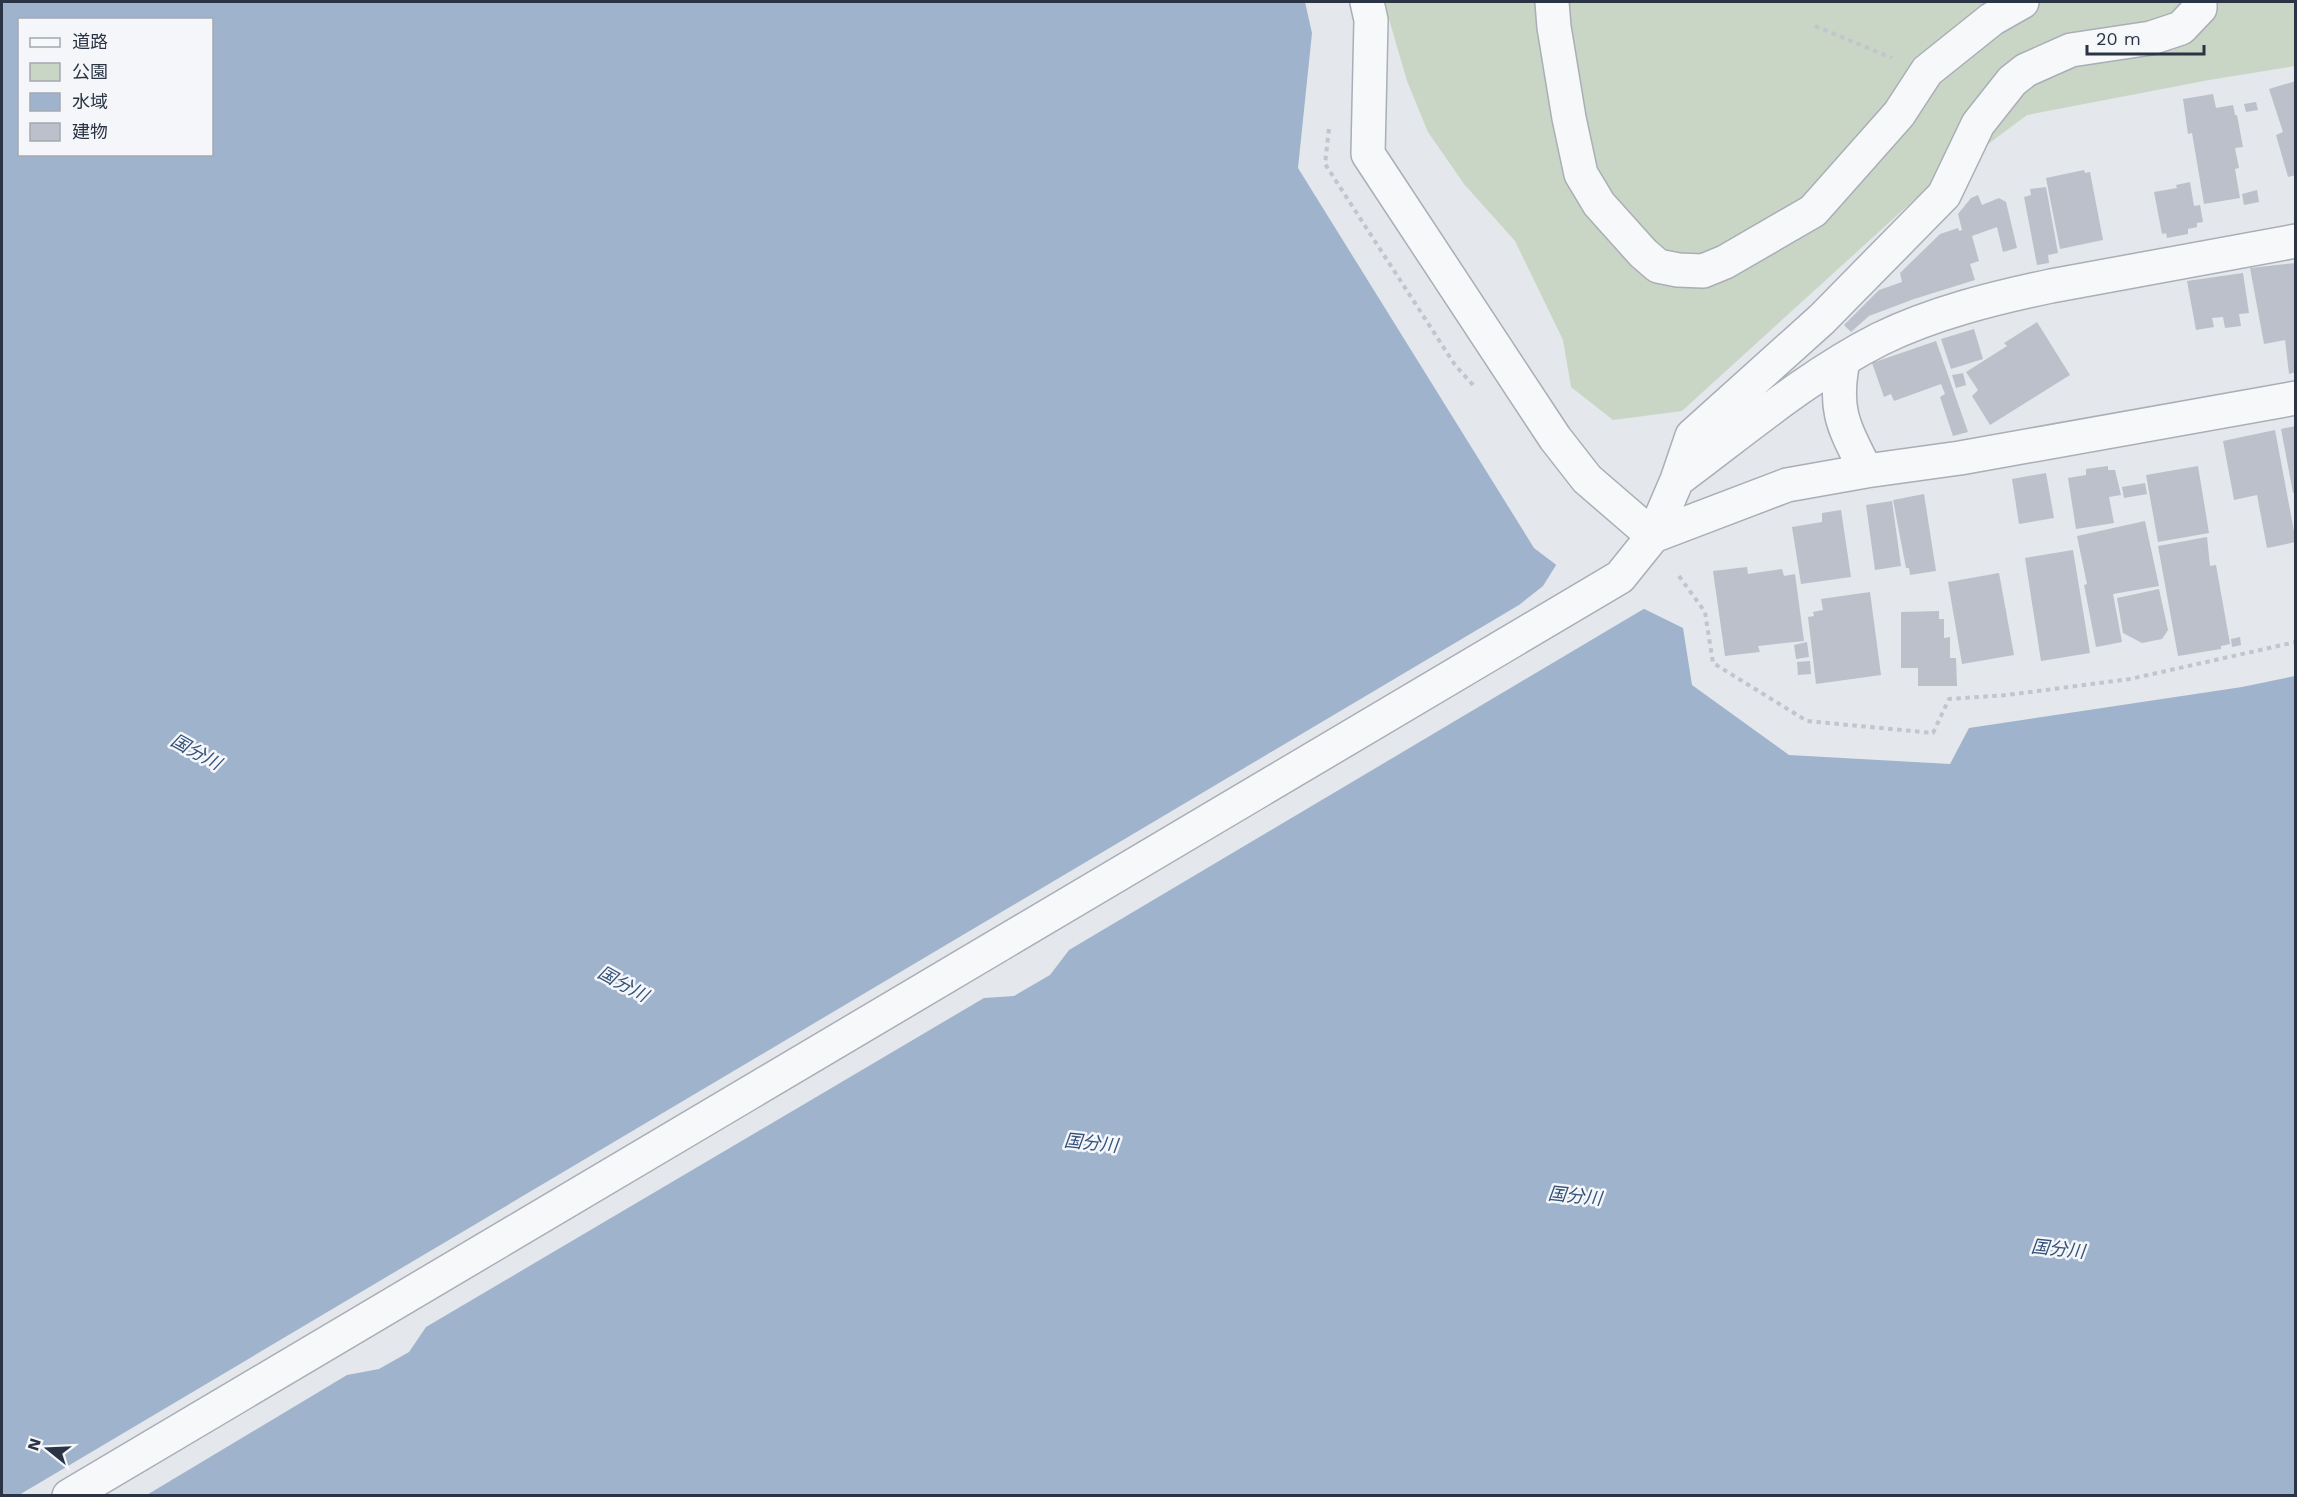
<svg xmlns="http://www.w3.org/2000/svg" width="2297" height="1497" font-family="'Work Sans','Noto Sans JP',sans-serif">
<rect width="100%" height="100%" fill="#e4e7ec"/>
<path fill="#c9d6c5" d="M1384 2H2295V66L2209 80 2027 115 1916 198 1682 411 1613 420 1571 387 1563 340 1515 241 1464 184 1428 132 1407 81Z"/>
<path fill="#9fb4cc" fill-rule="evenodd" d="M2 2H1305L1312 33 1298 168 1534 548 1559 567 1683 628 1692 685 1789 755 1950 764 1969 728 2242 687 2295 676V1495L2 1496ZM20 20H212V154H20Z"/>
<path fill="#e4e7ec" d="M1558 562 1647 607 1069 950 1050 975 1014 996 984 998 426 1327 409 1352 379 1369 347 1375 145 1496 19 1495 1519 605 1543 586Z"/>
<path fill="#bbc0ca" d="M2296 81V175L2288 177 2276 135 2283 132 2269 89Z
M2213 94 2216 108 2233 105 2235 115H2237L2243 147 2235 148 2239 168 2235 169 2240 198 2204 204 2192 133 2188 134 2183 99Z
M2256 102 2258 110 2246 112 2244 104Z
M2084 170 2085 173 2090 172 2103 240 2060 249 2046 178Z
M2190 182 2194 206 2200 205 2203 222 2197 223V227L2188 229V234L2167 238 2166 233 2162 234 2154 192 2177 188 2176 185Z
M2046 187 2058 253 2048 255 2049 263 2037 265 2024 197 2031 195 2030 189Z
M2257 190 2259 202 2244 205 2242 194Z
M1978 195 1982 205 1999 198 2006 202 2017 248 2003 252 1997 227 1972 236 1979 261 1970 264 1975 280 1914 299 1869 316 1851 332 1844 325 1879 290 1902 282 1900 273 1940 234 1958 228 1959 231 1962 230 1958 214 1971 198Z
M2296 263V372L2289 374 2285 340 2264 344 2250 268Z
M2243 273 2249 313 2239 314 2241 326 2225 328 2223 317 2212 318 2214 327 2196 330 2187 281Z
M2037 322 2070 375 1990 425 1972 396 1978 390 1966 372 2007 346 2004 343Z
M1974 329 1983 359 1951 369 1941 339Z
M1936 341 1968 432 1953 436 1940 397 1945 394 1941 384 1894 401 1891 394 1884 397 1872 363Z
M1963 373 1966 385 1956 388 1952 375Z
M2296 426V492L2293 493 2281 429Z
M2275 430 2296 542 2267 548 2257 495 2234 500 2223 441Z
M2108 466V470H2115L2121 495 2109 497 2114 523 2076 529 2068 478 2086 475V469Z
M2198 466 2209 533 2158 542 2146 475Z
M2046 473 2054 518 2019 524 2012 479Z
M2145 483 2147 494 2124 498 2122 487Z
M1924 494 1936 571 1910 575 1909 568H1906L1893 500Z
M1892 501 1901 566 1875 570 1866 505Z
M1841 510 1851 577 1801 584 1792 527 1822 522V513Z
M2145 521 2159 586 2113 594 2122 642 2096 647 2084 585 2087 584 2077 536Z
M2207 537 2210 566 2216 565 2230 644 2221 646V649L2178 656 2158 546Z
M2073 550 2090 653 2041 661 2025 558Z
M1747 567 1748 574 1782 569 1784 576 1795 574 1804 641 1758 646 1760 652 1725 656 1713 571Z
M1999 573 2014 655 1962 664 1948 582Z
M2159 589 2168 630 2162 639 2142 643 2123 633 2117 598Z
M1870 592 1881 675 1816 684 1808 617 1814 616 1813 612 1823 610 1821 599Z
M1939 611V619H1944V638L1950 637V658H1956L1957 686H1918V668H1901V612Z
M2240 637 2241 645 2232 647 2231 639Z
M1807 642 1809 657 1796 659 1794 645Z
M1810 661 1811 674 1798 675 1797 662Z"/>
<g fill="none" stroke-linecap="round" stroke-linejoin="round">
<defs>
<path id="minor" d="M1367 2 1371 20 1368 154 1555 438 1587 479 1653 536
M1552 2 1554 27 1569 118 1581 174 1599 204 1643 253 1658 266 1678 270 1703 271 1725 262 1813 211 1899 114 1927 71 1992 19 2022 2
M1843 361C1833 411 1844 427 1866 471
M1677 480C1742 432 1807 376 1880 339 1933 313 1994 298 2051 286L2296 241
M1653 536 1787 485 1866 471 1960 458 2296 398
M69 1496 1620 577 1653 536 1677 480 1692 436 1822 319 1944 195 1978 124 2012 81 2026 70 2071 50 2151 38 2181 28 2200 8V2"/>
</defs>
<use href="#minor" stroke="#a9aeb7" stroke-width="36"/>
<path stroke="#c2c5cb" stroke-width="4" stroke-dasharray="4.5 4.5" stroke-linecap="butt" d="M1815 26 1892 58
M1329 129 1325 164 1455 365 1473 385
M1679 576 1705 612 1713 663 1807 721 1933 733 1949 699 2007 695 2130 679 2296 642"/>
<use href="#minor" stroke="#f7f8fa" stroke-width="33"/>
</g>
<g text-anchor="middle" stroke-width="5" stroke-linejoin="round" paint-order="stroke">
<g font-size="18" font-style="italic" fill="#34527a" stroke="#f4f6f9">
<text transform="translate(196 752) rotate(29)" y="6">国分川</text>
<text transform="translate(623 984) rotate(29)" y="6">国分川</text>
<text transform="translate(1091 1143) rotate(6)" y="6">国分川</text>
<text transform="translate(1575 1196) rotate(6)" y="6">国分川</text>
<text transform="translate(2058 1249) rotate(6)" y="6">国分川</text>
</g>
</g>
<rect width="2297" height="1497" fill="none" stroke="#2b3445" stroke-width="6"/>
<rect x="18" y="18" width="195" height="138" fill="#f4f6f9" stroke="#a4a8b1" stroke-width="1.5"/>
<rect x="30" y="38" width="30" height="9" fill="#f7f8fa" stroke="#a4a8b1" stroke-width="1.5"/>
<text x="72" y="48" font-size="18" fill="#2b3445">道路</text>
<rect x="30" y="63" width="30" height="18" fill="#c9d6c5" stroke="#a4a8b1" stroke-width="1.5"/>
<text x="72" y="78" font-size="18" fill="#2b3445">公園</text>
<rect x="30" y="93" width="30" height="18" fill="#9fb4cc" stroke="#a4a8b1" stroke-width="1.5"/>
<text x="72" y="108" font-size="18" fill="#2b3445">水域</text>
<rect x="30" y="123" width="30" height="18" fill="#bbc0ca" stroke="#a4a8b1" stroke-width="1.5"/>
<text x="72" y="138" font-size="18" fill="#2b3445">建物</text>
<g transform="translate(48 1449) rotate(288)" stroke="#f4f6f9" stroke-width="4.5" paint-order="stroke">
<path d="M0-4.5L10 22L0 15L-10 22Z" fill="#2b3445"/>
<text y="-9" font-size="16" font-weight="bold" text-anchor="middle" fill="#2b3445">N</text>
</g>
<path d="M2087 45v9h117v-9" fill="none" stroke="#2b3445" stroke-width="3"/>
<text x="2096" y="45" font-size="18" fill="#2b3445" stroke="#f4f6f9" stroke-width="4.5" paint-order="stroke">20 m</text>
</svg>
